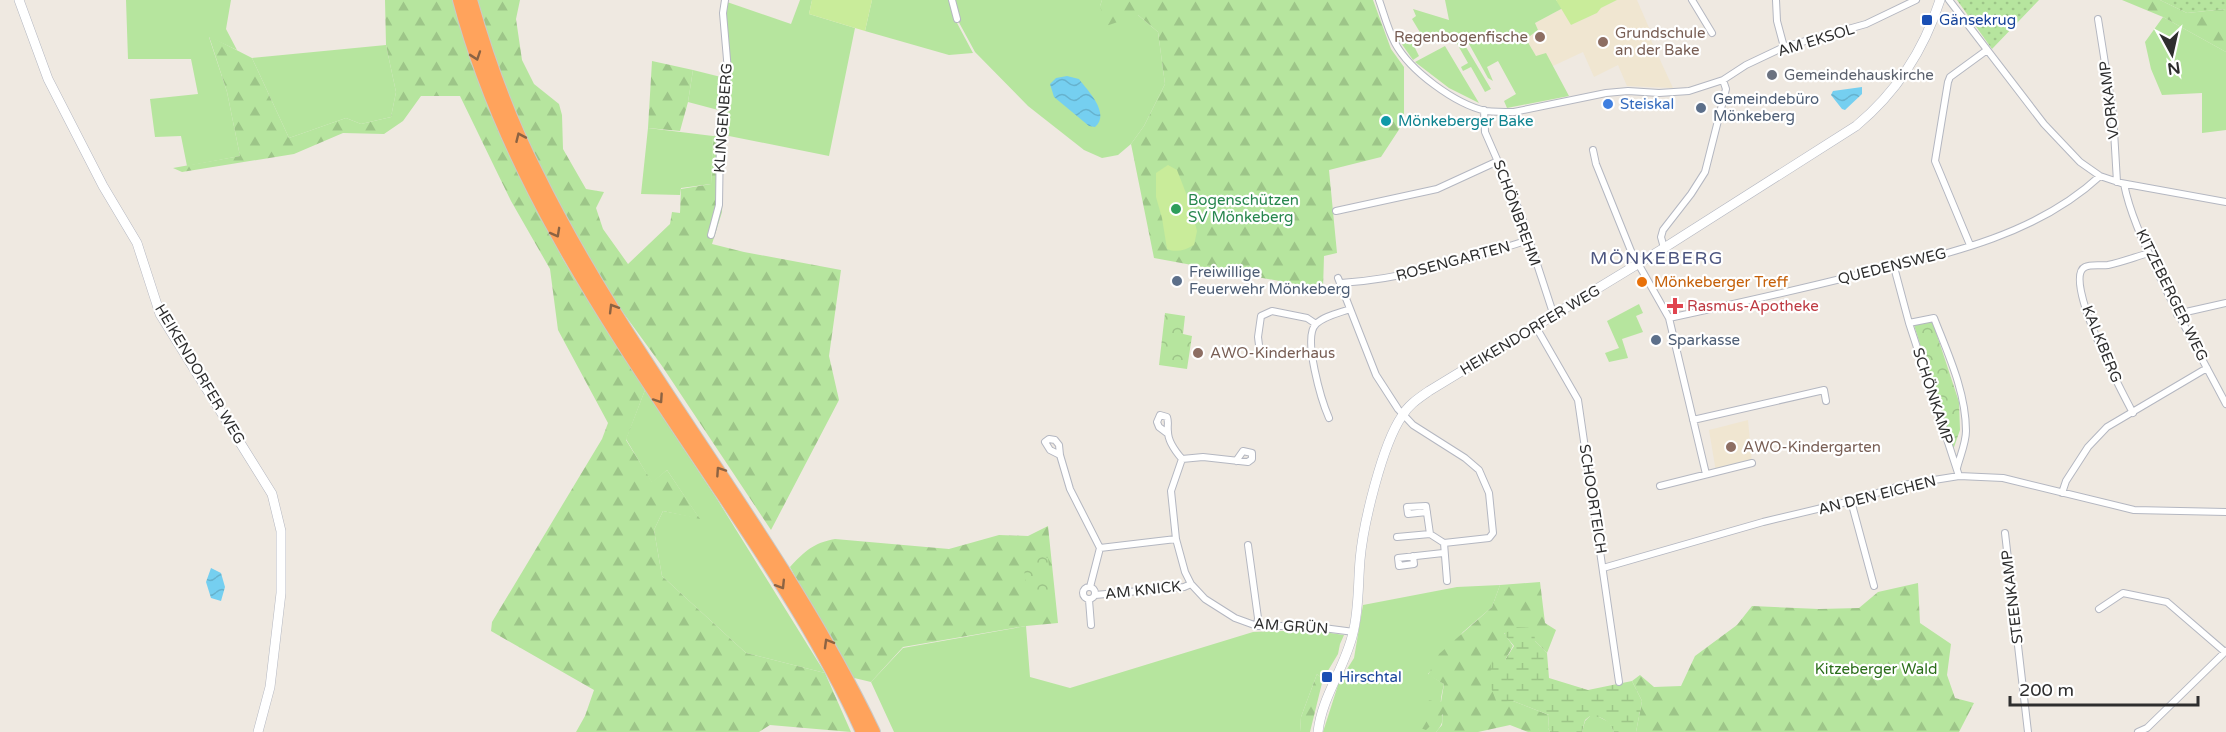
<svg xmlns="http://www.w3.org/2000/svg" width="2226" height="732" font-family="'Varela Round',sans-serif">
<defs>
<pattern id="forest-firs" width="22" height="20" patternUnits="userSpaceOnUse" patternTransform="scale(1.5)"><rect width="22" height="20" fill="#b6e59e"/><path d="M5 1l3.5 6h-7zM16 11l3.5 6h-7z" fill="#9dc588"/></pattern>
<pattern id="wetland-marsh" width="20" height="14" patternUnits="userSpaceOnUse" patternTransform="scale(1.5)"><rect width="20" height="14" fill="#b6e59e"/><path d="M1 5h8M5 5V1M11 12h8M15 12V8" fill="none" stroke="#9dc588"/></pattern>
<pattern id="park-crowns" width="20" height="18" patternUnits="userSpaceOnUse" patternTransform="scale(1.5)"><rect width="20" height="18" fill="#b6e59e"/><path d="M2 6a3 3 0 1 1 6 0M12 15a3 3 0 1 1 6 0" fill="none" stroke="#9dc588"/></pattern>
<pattern id="garden-dots" width="8" height="8" patternUnits="userSpaceOnUse" patternTransform="scale(1.5)"><rect width="8" height="8" fill="#b6e59e"/><path d="M2 2h.1M6 6h.1" fill="none" stroke="#9dc588" stroke-width="1.8" stroke-linecap="round"/></pattern>
<pattern id="water-waves" width="16" height="10" patternUnits="userSpaceOnUse" patternTransform="scale(1.5)"><rect width="16" height="10" fill="#75cff0"/><path d="M0 5q4-4 8 0t8 0" fill="none" stroke="#66b2ce"/></pattern>
</defs>
<rect width="100%" height="100%" fill="#efe9e1"/>
<path fill="#f0e6d1" d="M1617 0H1637L1650 30V38L1673 88 1627 86 1618 65 1594 77 1583 52 1553 66 1536 56 1526 39 1538 30 1535 23 1563 8 1571 25 1597 13 1601 8Z
M1748 420 1752 463 1716 472 1709 430Z"/>
<path fill="#b6e59e" d="M126 0H231L226 29 237 50 209 37 227 92 240 156 187 166 181 136 155 137 150 99 198 94 191 59H128Z
M800 0H812L809 14 855 28 829 156 724 135 730 75 725 14 727 2 791 24Z
M872 0H1102L1100 6 1138 15 1158 32 1165 84 1144 126 1131 144 1118 155 1102 158 1084 150 1028 106 975 52 956 17 957 23 973 53 949 55 865 31Z
M1445 0H1556L1563 8 1535 23 1538 30 1526 39 1536 56 1546 53 1569 96 1507 108 1504 101 1516 94 1498 61 1487 67 1493 81 1488 78 1464 35 1460 37 1491 89 1485 92 1471 67 1463 71 1461 67 1468 63 1452 35 1443 40 1438 33 1415 48 1419 56 1413 60 1399 40 1405 37 1411 41 1421 34 1412 19 1416 16 1413 9 1449 20Z
M2163 17 2226 52V130L2202 133V93L2162 95 2151 69 2145 42Z
M386 45 396 92 391 117 361 124 346 118 289 138 252 58Z
M1445 46 1479 103 1449 88 1415 62Z
M693 70 725 78 722 111 688 102Z
M648 128 713 136 711 184 681 188 680 195 641 194Z
M1639 304 1643 313 1636 316 1643 332 1622 339 1628 358 1609 362 1605 353 1619 348 1607 321Z
M645 390 717 499 825 673 746 653 662 576 654 530 663 511 699 518 667 470 652 483 626 439Z
M1500 585 1492 607 1463 632 1428 674 1444 684C1443 690 1440 698 1441 704 1443 717 1445 722 1436 732H1323L1339 682 1354 658 1363 605 1457 587Z
M1026 626 1030 677 1070 688 1253 632 1309 630 1344 635 1340 644 1338 654 1323 679 1317 674 1301 717 1300 732H894L871 682 903 648Z
M1590 716H1597L1609 722 1614 732H1582L1585 721Z"/>
<path fill="url(#forest-firs)" d="M385 0H453L517 170 564 261 645 390 626 440 652 482 667 470 700 519 663 511 654 530 662 576 746 653 825 673 851 732 770 725 759 732H576L585 716 594 690 491 631 492 622 602 439 608 423 558 330 550 269 511 201 460 96H421L403 121 384 134 343 133 294 154 182 172 173 168 240 156 227 92 209 36 252 58 289 138 346 118 361 124 391 117 396 92 386 45Z
M475 0H520L516 19 522 60 534 84 559 104 562 115 563 149 586 189 604 192 596 208 603 229 628 264 670 224 672 212 680 213 681 189 711 184 713 136 724 135 722 212 712 244 744 252 841 270 829 356 839 400 771 530 662 366 603 285 563 217 514 116Z
M1102 0H1373L1391 49 1404 67V122L1381 157 1329 170 1337 253 1324 256 1323 289 1154 258 1131 144 1144 126 1165 84 1158 32 1138 15 1106 26 1100 6Z
M2122 0H2160L2187 13 2226 9V52L2163 17Z
M652 61 693 70 688 102 680 131 648 128Z
M1048 526 1058 623 1026 626 903 647 871 682 850 677 790 567C805 551 813 543 835 539L949 549 999 535 1028 536Z
M1540 582 1545 623 1556 630 1547 653 1535 641 1504 633 1513 646 1505 660 1513 701 1549 715 1548 728 1550 732H1528L1510 725 1478 732H1436L1442 725 1443 714 1426 730 1420 728 1429 700 1441 702 1444 684 1428 675 1439 654 1492 607 1500 585Z
M1918 583 1920 623 1951 644 1947 675 1955 698 1974 703 1959 732H1636L1642 701 1632 681 1640 675 1654 687 1681 686 1695 656 1737 625 1752 606 1819 609 1859 608 1878 592Z
M1317 674 1323 679 1310 732H1300L1301 717Z"/>
<path fill="url(#wetland-marsh)" d="M1515 627 1534 628 1535 641 1547 653 1549 678 1588 690 1632 681 1642 701 1636 732H1614C1609 721 1603 716 1590 716L1585 720 1582 732H1550L1548 728 1549 715 1513 701 1497 703 1490 685 1491 663 1505 660 1514 646 1504 634Z"/>
<path fill="url(#park-crowns)" d="M1165 313 1185 316 1183 334 1192 336 1187 369 1159 365Z
M1932 320 1959 402 1960 430 1953 450 1914 325Z
M1034 555 1048 558 1053 598 1038 600C1025 588 1022 572 1026 556Z"/>
<path fill="url(#garden-dots)" d="M1957 0H2039L1992 49Z
M2160 0H2226V9L2187 13Z"/>
<path fill="#c9ec9a" d="M812 0H872L865 31 809 14Z
M1556 0H1617L1601 8 1597 13 1571 25Z
M1168 165 1177 170 1189 201 1197 231 1194 245C1186 250 1176 253 1167 249L1162 218 1156 197V173Z"/>
<path fill="url(#water-waves)" d="M1067 76 1079 79C1087 90 1111 113 1095 127L1089 126 1054 97 1050 84 1056 78Z
M1862 87V94L1845 110 1842 109 1831 95 1833 91Z
M211 568 221 573 225 587 221 601 211 598 206 582Z"/>
<g fill="none" stroke-linecap="round" stroke-linejoin="round">
<defs>
<path id="street" d="M952 0 957 19
M1379 0C1384 14 1388 30 1395 43 1410 71 1455 104 1486 111 1496 112 1505 112 1514 112L1606 93 1628 91 1659 93 1689 91 1723 80 1746 65 1784 47 1866 24 1916 0
M1692 0 1712 33
M1776 0 1777 21 1784 47
M1949 0 2044 124 2080 162 2100 176 2121 183 2226 202
M2098 19 2113 114 2117 182
M1484 110 1485 132 1520 212 1554 316
M1593 150 1596 164 1631 251 1669 318 1706 474
M2124 184C2130 214 2144 243 2157 271 2178 316 2203 360 2226 404
M1336 211 1437 189 1498 161
M711 235 719 205 720 138 728 71 723 13 725 0
M1970 245 1935 161 1948 82 1950 77 1987 50
M1664 248 1661 237 1663 230 1691 194 1705 172 1726 89 1723 80
M1894 267 1909 323 1959 476
M1338 278 1376 375 1398 409 1413 425 1465 458 1479 470 1489 493 1493 533 1489 538 1444 543 1447 581
M1341 283C1406 279 1467 259 1529 240
M2177 314 2226 303
M1669 318C1730 305 1792 291 1853 276 1939 256 2033 238 2100 176
M1909 323 1934 318C1948 354 1966 392 1966 431 1966 443 1960 456 1957 468
M1536 327 1578 400 1619 682
M1260 353 1258 337 1261 316 1272 311 1307 318 1316 324
M2133 413C2124 396 2061 278 2085 267 2091 264 2101 266 2108 265 2122 262 2135 257 2149 253
M1329 418C1322 402 1302 337 1316 324 1324 316 1339 313 1350 309
M1693 420 1824 390 1826 401
M1167 433 1159 427 1157 422 1160 415 1167 417C1169 423 1167 425 1168 432 1168 441 1176 452 1182 459
M1060 455 1059 445 1055 440 1049 439 1045 442 1050 450 1060 455 1070 489 1100 548
M1236 461 1243 451 1252 453V459L1248 462 1203 457 1182 459 1171 491 1176 539 1185 572 1191 584 1205 599 1235 618 1257 626H1308L1354 632
M1660 486 1752 463
M2062 493 2066 481 2088 447 2107 427 2207 368
M1851 501 1874 586
M1427 512 1408 514 1407 507 1426 506 1430 534
M2005 533 2028 732
M1397 537 1430 534 1444 543
M1248 545 1258 618 1257 626
M1100 548 1176 539
M1413 556 1414 564 1399 566 1398 558 1443 553
M1603 568 1763 522 1851 501 1903 485 1959 476 2003 478 2134 510 2226 512
M1083 593a6 6 0 1 1 12 0a6 6 0 1 1-12 0Z
M1090 587 1100 548
M1095 595 1184 587 1191 584
M1089 600 1091 625
M2099 609 2123 593 2167 602 2225 652
M2138 732 2147 728 2226 651"/>
<path id="secondary" d="M19 0 48 79 103 186 137 243 160 314 272 494 281 531V593L270 687 258 732
M1318 732C1322 696 1345 668 1353 633 1359 610 1358 584 1360 560 1363 525 1382 445 1402 416 1408 405 1419 398 1429 391L1664 248 1856 126C1897 92 1924 50 1940 0"/>
<path id="highway" d="M459 0C507 183 619 339 722 494 773 570 824 648 862 732
M471 0C488 60 509 118 537 173 633 369 780 535 874 732"/>
</defs>
<use href="#street" stroke="#b4b7c1" stroke-width="8"/>
<use href="#secondary" stroke="#b4b7c1" stroke-width="10"/>
<use href="#highway" stroke="#c9c9c9" stroke-width="14"/>
<use href="#street" stroke="#fff" stroke-width="6"/>
<use href="#secondary" stroke="#fff" stroke-width="9"/>
<use href="#highway" stroke="#ffa35c" stroke-width="12"/>
</g>
<defs><path id="oneway-chevron" d="M-2-3.5L2.5 0L-2 3.5" fill="none" stroke-width="1.6" stroke-linecap="round" stroke-linejoin="round" transform="scale(1.5)"/></defs>
<g stroke="#8c6343">
<use href="#oneway-chevron" transform="translate(476 56) rotate(71)"/>
<use href="#oneway-chevron" transform="translate(520 137) rotate(-114)"/>
<use href="#oneway-chevron" transform="translate(556 233) rotate(61)"/>
<use href="#oneway-chevron" transform="translate(613 308) rotate(-121)"/>
<use href="#oneway-chevron" transform="translate(659 399) rotate(56)"/>
<use href="#oneway-chevron" transform="translate(720 471) rotate(-124)"/>
<use href="#oneway-chevron" transform="translate(781 585) rotate(58)"/>
<use href="#oneway-chevron" transform="translate(828 643) rotate(-120)"/>
</g>
<g fill="#1a4fb4" stroke="#fff" stroke-width="2">
<rect x="1921" y="14" width="12" height="12" rx="3"/>
<rect x="1321" y="671" width="12" height="12" rx="3"/>
</g>
<g fill="#8d6e63" stroke="#fff" stroke-width="2">
<circle cx="1540" cy="37" r="6"/>
<circle cx="1603" cy="42" r="6"/>
<circle cx="1198" cy="353" r="6"/>
<circle cx="1731" cy="447" r="6"/>
</g>
<circle fill="#6b7280" stroke="#fff" stroke-width="2" cx="1772" cy="75" r="6"/>
<circle fill="#3f7fe0" stroke="#fff" stroke-width="2" cx="1608" cy="104" r="6"/>
<g fill="#5c6f8a" stroke="#fff" stroke-width="2">
<circle cx="1701" cy="108" r="6"/>
<circle cx="1177" cy="281" r="6"/>
<circle cx="1656" cy="340" r="6"/>
</g>
<circle fill="#0f9aa8" stroke="#fff" stroke-width="2" cx="1386" cy="121" r="6"/>
<circle fill="#2e9e5b" stroke="#fff" stroke-width="2" cx="1176" cy="209" r="6"/>
<circle fill="#e8710a" stroke="#fff" stroke-width="2" cx="1642" cy="282" r="6"/>
<path fill="#e0444e" stroke="#fff" stroke-width="2" d="M1672 297h6v6h6v6h-6v6h-6v-6h-6v-6h6z"/>
<g text-anchor="middle" stroke-width="4.5" stroke-linejoin="round" paint-order="stroke">
<g font-size="15" fill="#164399" stroke="#fff" text-anchor="start">
<text x="1939" y="25">Gänsekrug</text>
<text x="1339" y="682">Hirschtal</text>
</g>
<g font-size="15" fill="#785e54" stroke="#fff" text-anchor="start">
<text x="1615" y="38">Grundschule<tspan x="1615" dy="17">an der Bake</tspan></text>
<text x="1528" y="42" text-anchor="end">Regenbogenfische</text>
<text x="1210" y="358">AWO-Kinderhaus</text>
<text x="1743" y="452">AWO-Kindergarten</text>
</g>
<g font-size="15" fill="#2e2e2e" stroke="#fff">
<text transform="translate(1816 40) rotate(-17)" y="5">AM EKSOL</text>
<text transform="translate(2109 100) rotate(-97)" y="5">VORKAMP</text>
<text transform="translate(723 118) rotate(-86)" y="5">KLINGENBERG</text>
<text transform="translate(1517 213) rotate(70)" y="5">SCHÖNBREHM</text>
<text transform="translate(1453 261) rotate(-15)" y="5">ROSENGARTEN</text>
<text transform="translate(1892 266) rotate(-14)" y="5">QUEDENSWEG</text>
<text transform="translate(2172 295) rotate(64)" y="5">KITZEBERGER WEG</text>
<text transform="translate(1530 330) rotate(-31)" y="5">HEIKENDORFER WEG</text>
<text transform="translate(2102 344) rotate(68)" y="5">KALKBERG</text>
<text transform="translate(200 374) rotate(59)" y="5">HEIKENDORFER WEG</text>
<text transform="translate(1933 396) rotate(72)" y="5">SCHÖNKAMP</text>
<text transform="translate(1877 495) rotate(-14)" y="5">AN DEN EICHEN</text>
<text transform="translate(1593 499) rotate(81)" y="5">SCHOORTEICH</text>
<text transform="translate(1143 590) rotate(-6)" y="5">AM KNICK</text>
<text transform="translate(2012 597) rotate(-97)" y="5">STEENKAMP</text>
<text transform="translate(1291 626) rotate(4)" y="5">AM GRÜN</text>
</g>
<g font-size="15" fill="#5b616d" stroke="#fff" text-anchor="start">
<text x="1784" y="80">Gemeindehauskirche</text>
</g>
<g font-size="15" fill="#4e5e75" stroke="#fff" text-anchor="start">
<text x="1713" y="104">Gemeindebüro<tspan x="1713" dy="17">Mönkeberg</tspan></text>
<text x="1189" y="277">Freiwillige<tspan x="1189" dy="17">Feuerwehr Mönkeberg</tspan></text>
<text x="1668" y="345">Sparkasse</text>
</g>
<g font-size="15" fill="#366cbe" stroke="#fff" text-anchor="start">
<text x="1620" y="109">Steiskal</text>
</g>
<g font-size="15" fill="#0d838f" stroke="#fff" text-anchor="start">
<text x="1398" y="126">Mönkeberger Bake</text>
</g>
<g font-size="15" fill="#27864d" stroke="#fff" text-anchor="start">
<text x="1188" y="205">Bogenschützen<tspan x="1188" dy="17">SV Mönkeberg</tspan></text>
</g>
<g font-size="15" fill="#c56008" stroke="#fff" text-anchor="start">
<text x="1654" y="287">Mönkeberger Treff</text>
</g>
<g font-size="15" fill="#be3a42" stroke="#fff" text-anchor="start">
<text x="1687" y="311">Rasmus-Apotheke</text>
</g>
<g font-size="15" fill="#2c6e1b" stroke="#fff">
<text x="1876" y="674">Kitzeberger Wald</text>
</g>
<g font-size="18" letter-spacing="1.5" fill="#4d5680" stroke="#fff">
<text x="1657" y="264">MÖNKEBERG</text>
</g>
</g>
<g transform="translate(2172 54) rotate(172)" stroke="#ffffff" stroke-width="4.5" paint-order="stroke">
<path d="M0-4.5L10 22L0 15L-10 22Z" fill="#2e2e2e"/>
<text y="-9" font-size="16" font-weight="bold" text-anchor="middle" fill="#2e2e2e">N</text>
</g>
<path d="M2010 696v9h188v-9" fill="none" stroke="#2e2e2e" stroke-width="3"/>
<text x="2019" y="696" font-size="18" fill="#2e2e2e" stroke="#ffffff" stroke-width="4.5" paint-order="stroke">200 m</text>
</svg>
